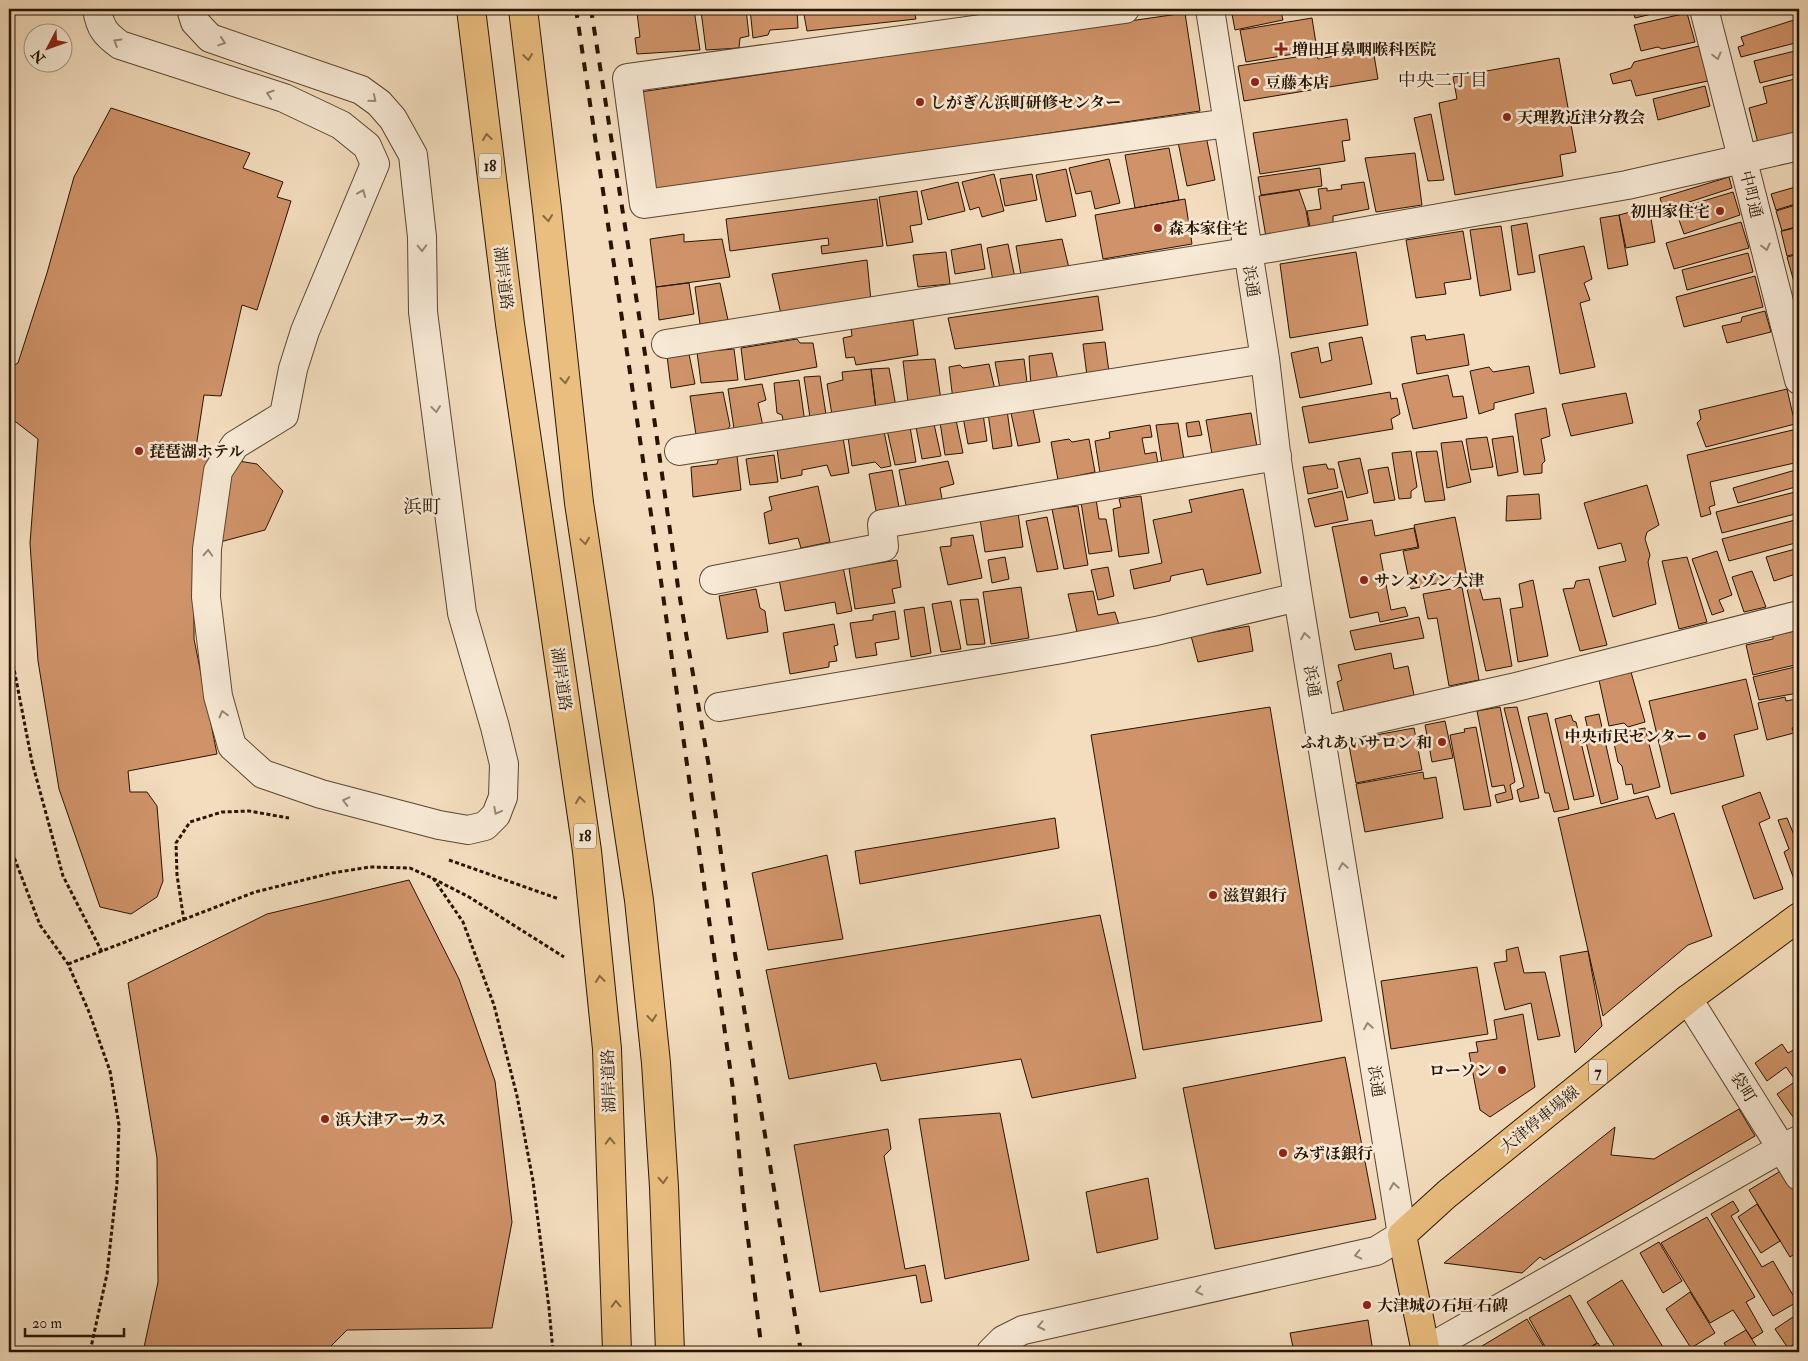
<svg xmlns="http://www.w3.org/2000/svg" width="1808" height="1361" font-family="'IM FELL Double Pica','Noto Serif JP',serif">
<rect width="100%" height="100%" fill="#f3ddbe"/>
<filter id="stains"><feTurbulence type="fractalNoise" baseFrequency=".004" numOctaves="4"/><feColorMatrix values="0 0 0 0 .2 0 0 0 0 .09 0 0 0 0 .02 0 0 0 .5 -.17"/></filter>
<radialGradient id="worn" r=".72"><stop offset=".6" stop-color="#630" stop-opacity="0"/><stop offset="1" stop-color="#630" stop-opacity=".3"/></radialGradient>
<path fill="#d09369" stroke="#271400" d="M683 9H694L700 50 637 54 635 38 640 37 637 13Z
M729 9H746L749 36 740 38 739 48 706 50 701 11Z
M750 9H797L798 28 770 30 768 35 753 38Z
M803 9H914L916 19 807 31Z
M1231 9H1297L1281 12 1283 20 1235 30Z
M1633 9H1673L1635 18Z
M1185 13 1200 111 655 191 640 92Z
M1687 13 1695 42 1662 49 1658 47 1641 51 1634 25Z
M1312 18 1317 50 1246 62 1240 30Z
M1797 19 1799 22V42L1741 57 1738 47 1744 45 1741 37Z
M1699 46 1708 81 1636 96 1631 80 1613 84 1610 74 1631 68 1634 62Z
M1373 49 1378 79 1244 101 1238 66 1316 54 1318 59Z
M1799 50V73L1760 83 1754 61Z
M1559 58 1576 152 1560 155 1563 176 1455 195 1439 103 1457 99 1453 77Z
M1799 78V132L1758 143 1749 108 1767 103 1763 87Z
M1705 86 1710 106 1658 120 1653 99Z
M111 108 250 153 243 168 283 182 277 197 291 201 257 310 242 305 221 396 204 395 195 454 257 464 283 491 265 530 220 542 194 548V639L217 754 128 771 130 792H147L157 806 163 881 157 897 131 914 100 907 59 789 38 661 30 543 38 439 12 419 9 412V368L18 363 47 273 74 177Z
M1431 114 1444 180 1428 181 1414 118Z
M1347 119 1350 140 1342 141 1345 161 1260 174 1253 133Z
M1206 136 1215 180 1187 186 1178 142Z
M1169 148 1179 200 1135 208 1125 155Z
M1415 153 1422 205 1376 212 1365 158Z
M1109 159 1120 203 1095 209 1091 191 1076 194 1069 168Z
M1320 168 1322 186 1261 195 1258 177Z
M1066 169 1076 216 1046 222 1036 175Z
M994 174 1004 211 982 217 979 207 970 210 962 182Z
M1032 174 1037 200 1005 206 1000 179Z
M1729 177 1732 188 1674 207 1677 213 1666 218 1660 198Z
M958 182 965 211 928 220 921 191Z
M1364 182 1369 209 1333 216V223L1310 227 1307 211 1321 209 1318 189 1327 188V191L1342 189 1341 185Z
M1799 186V203L1776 210 1771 194Z
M1299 190 1306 210 1309 229 1266 237 1259 196Z
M917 191 922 224 910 226 913 242 887 246 879 197Z
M1733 192 1740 215 1684 234 1678 217 1681 214 1680 208Z
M877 199 883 246 822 254 821 246 829 245 828 238 730 251 726 219Z
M1185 199 1192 244 1103 259 1095 215Z
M1799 204V227L1782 231 1776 211Z
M1649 207 1655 242 1626 248 1619 215Z
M1619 215 1628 265 1608 269 1600 218Z
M1741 222 1749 248 1674 269 1666 243Z
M1527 223 1535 272 1518 275 1511 226Z
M1501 226 1511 290 1480 296 1470 230Z
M1799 226V253L1787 256 1781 231Z
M1463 231 1471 279 1444 283 1446 294 1416 298 1406 240Z
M684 234V242L722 239 730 277 656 287 650 239Z
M1062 239 1069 268 1021 275 1016 246Z
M981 244 985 269 955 274 951 250Z
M1008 244 1015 278 993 281 987 248Z
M1584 246 1592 279 1584 283 1590 300 1580 303 1595 367 1560 374 1539 255Z
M946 252 950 284 918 287 913 255Z
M1356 252 1368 325 1290 338 1280 264Z
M1748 253 1753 272 1687 290 1682 270Z
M1799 254V281L1794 282 1787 257Z
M867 260 871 301 781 314 772 274Z
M1755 276 1763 307 1684 327 1676 297Z
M689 283 694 314 659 320 656 287Z
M720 283 728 320 700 324 695 287Z
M1098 296 1103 330 955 349 948 318Z
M1765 311 1771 332 1727 343 1722 326 1741 322 1742 317Z
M913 320 918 355 856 365 854 357 846 358 843 338 852 336 851 328Z
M1464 334 1469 365 1417 374 1411 337 1425 335 1426 340Z
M1362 337 1372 384 1300 398 1291 353 1318 347 1321 363 1332 360 1329 343Z
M797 339 800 343H813L817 367 745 380 741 348Z
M1105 342 1109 372 1087 376 1083 344Z
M734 349 738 380 701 383 697 352Z
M1052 353 1059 384 1031 387 1029 356Z
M689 354 695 384 671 388 667 356Z
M935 359 941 400 908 402 903 361Z
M1024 359 1028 390 1001 394 995 362Z
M989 364 996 394 953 400 949 367 960 365 963 368Z
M1529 366 1534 393 1494 403V409L1479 414 1470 371 1489 367 1493 372Z
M889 368 896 407 876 409 871 369Z
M871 369 876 409 832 415 827 384 843 380 842 372Z
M1448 375 1453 397 1463 396 1467 418 1413 429 1402 384Z
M820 376 827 421 811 424 804 377Z
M799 380 805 423 784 425 782 415 777 413 774 383Z
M762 384 766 400 758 403 764 431 735 435 728 389Z
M1787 389 1795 424 1706 447 1697 423 1701 419 1699 410Z
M723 392 730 426 727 430 697 441 690 396Z
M1390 392 1391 399 1397 398 1400 414 1391 419 1393 429 1309 443 1302 407Z
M1626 393 1633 423 1571 436 1562 404Z
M1546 408 1550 436 1541 439 1545 461 1542 464V473L1524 475 1515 414Z
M1033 409 1040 442 1018 446 1011 413Z
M1007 410 1012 446 993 449 988 413Z
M1251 413 1257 447 1212 454 1206 420Z
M983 414 987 441 968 444 963 417Z
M956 420 963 453 945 455 940 422Z
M1199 421 1202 435 1188 437 1186 423Z
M1178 423 1184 460 1162 463 1156 425Z
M934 424 941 456 922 459 916 427Z
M1150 425 1152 437 1142 438 1145 454 1156 452 1158 464 1100 473 1095 441 1110 438 1109 432Z
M910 427 916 462 895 465 887 430Z
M1797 429 1799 441V462L1710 482 1715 505 1709 507 1711 514 1701 517 1687 455Z
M884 431 891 466 881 468 875 462 852 466 848 437Z
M1513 436 1518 472 1498 476 1492 439Z
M1487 437 1493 467 1471 470 1466 439Z
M843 438 849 473 831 476 827 465 802 470V475L781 479 777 449Z
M1069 439 1072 442 1089 439 1095 472 1058 480 1051 442Z
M1462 441 1471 482 1447 488 1441 443Z
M1411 451 1417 487 1411 491V498L1399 499 1392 453Z
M1437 451 1445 500 1425 502 1416 452Z
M774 455 778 482 750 485 746 459Z
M737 456 741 490 693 497 691 467 717 464 719 457Z
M1360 458 1368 493 1347 498 1338 462Z
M948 461 954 484 940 488 943 504 907 510 899 470Z
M1326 464 1328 469H1334L1338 488 1308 494 1303 467Z
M1388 467 1395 500 1374 503 1368 470Z
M1799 469V486L1738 503 1733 488Z
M892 470 900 512 877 516 869 474Z
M1647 485 1659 525 1647 532 1645 539 1650 555 1648 562 1656 604 1613 617 1599 567 1626 561 1621 543 1598 549 1584 503Z
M818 486 830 542 801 548 798 538 769 544 764 513 772 510 769 497Z
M1243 489 1261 573 1207 585 1203 569 1171 576 1170 581 1134 589 1130 570 1162 563 1153 520 1192 512 1189 500Z
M1342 491 1348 520 1315 527 1308 499Z
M1799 491V513L1722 533 1716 512Z
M1539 494 1541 519 1506 521 1507 496Z
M1141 496 1149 553 1119 557 1113 509 1121 507 1119 499Z
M1096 499 1099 519H1106L1112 551 1089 554 1081 502Z
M1078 506 1088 565 1064 569 1052 509Z
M1018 513 1023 547 985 552 980 519Z
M1047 517 1058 569 1037 572 1026 521Z
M1455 517 1467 577 1411 589 1403 551 1419 548 1414 525Z
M1799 519V542L1729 561 1722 539Z
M1372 520 1375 536 1414 528 1418 547 1380 554 1391 610 1405 607 1408 616 1380 622 1378 612 1350 618 1332 527Z
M973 535 982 578 948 585 940 547 951 546V538Z
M1799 548V573L1774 581 1766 557Z
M1717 551 1732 595 1719 600 1724 611 1712 615 1692 559Z
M1005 557 1009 579 992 583 988 560Z
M1687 557 1707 622 1679 629 1662 561Z
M897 560 901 587 892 589 895 603 855 609 849 568Z
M843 567 852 611 837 614 835 602 785 611 779 579Z
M1108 567 1114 596 1098 600 1091 570Z
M1752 571 1766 607 1744 612 1732 577Z
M1589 579 1607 645 1580 651 1563 589 1574 588 1576 581Z
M1533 580 1548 656 1518 662 1510 609 1523 607 1519 584Z
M1479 586 1483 600 1500 598 1512 666 1486 671 1467 589Z
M1021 587 1029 638 991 644 983 592Z
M1462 587 1479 680 1449 686 1437 618 1428 619 1423 594Z
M756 589 760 608 765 611 768 632 727 639 719 596Z
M1093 591 1098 615 1115 612 1119 625 1077 632 1068 594Z
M978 599 985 644 967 645 960 600Z
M951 601 961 649 941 652 932 604Z
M924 607 931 653 911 657 904 610Z
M895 611 899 639 875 643 877 655 856 658 850 623 873 620V615Z
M1419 617 1424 638 1355 650 1350 631Z
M834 624 838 645 834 646 837 661 829 662V667L790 674 783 633Z
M1249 626 1253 651 1198 662 1191 636Z
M1799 630V664L1753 675 1746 645 1773 639V636Z
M1391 653 1394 669 1408 666 1414 695 1344 711 1337 682 1342 680 1338 665Z
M1799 666V682L1795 683 1798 693 1759 700 1753 677Z
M1631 672 1645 722 1628 727 1624 723 1609 726 1599 680Z
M1746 679 1758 729 1734 735 1744 776 1671 794 1649 701Z
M1799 695V726L1792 728 1794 733 1767 740 1758 703 1785 697 1786 701 1796 699 1794 696Z
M1270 707 1322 1021 1143 1050 1091 735Z
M1500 707 1515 782 1510 785 1513 799 1497 803 1495 795 1506 792 1504 785 1492 787 1477 711Z
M1517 707 1539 798 1520 802 1517 790 1524 787 1504 708Z
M1547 713 1569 809 1554 812 1549 793H1545L1528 717Z
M1599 714 1618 799 1601 804 1586 742 1590 738 1585 717Z
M1571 715 1573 721 1576 722 1594 796 1574 800 1555 719Z
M1445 721 1453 758 1432 762 1425 725Z
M1476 727 1491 806 1464 810 1450 735 1465 732 1464 729Z
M1414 728 1422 770 1356 783 1348 740Z
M1645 728 1660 787 1634 794 1632 784 1626 785 1622 766 1618 762 1612 734Z
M1423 772 1424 779 1436 777 1443 818 1365 832 1356 784Z
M1760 792 1770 818 1759 823 1783 889 1754 899 1722 806Z
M1648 796 1656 819 1674 813 1712 936 1688 945 1603 1016 1558 818Z
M1055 818 1059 848 860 884 855 851Z
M1787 818 1799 847V880L1795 882 1784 852 1789 849 1778 820Z
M827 855 843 939 768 950 752 873Z
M409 880 459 979 495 1081 512 1222 492 1328 347 1330 325 1352H143L158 1282 157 1158 128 983 267 914Z
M1100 915 1136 1078 1032 1098 1021 1059 881 1081 876 1063 789 1079 766 970Z
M1518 947 1524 973 1545 972 1560 1036 1538 1040 1531 1003 1505 1010 1494 963 1507 961 1506 950Z
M1588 951 1602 1026 1575 1053 1560 956Z
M1477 967 1488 1034 1391 1049 1381 981Z
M1523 1014 1535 1087 1490 1117 1480 1110 1469 1053 1478 1052 1476 1042 1497 1039 1494 1020Z
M1782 1044 1788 1053 1799 1047V1113L1793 1117 1777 1094 1796 1081 1786 1067 1767 1081 1755 1063Z
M1345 1057 1376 1219 1215 1249 1183 1088Z
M1739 1109 1755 1136 1544 1260 1540 1257 1522 1273 1444 1263 1615 1127 1611 1155 1654 1159Z
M1000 1113 1029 1260 945 1279 919 1119Z
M888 1129 891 1149 884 1156 905 1269 925 1265 932 1301 921 1303 916 1275 820 1292 794 1145Z
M1784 1169 1799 1194V1251L1790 1257 1749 1190Z
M1148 1178 1158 1239 1097 1253 1086 1192Z
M1733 1201 1739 1211 1731 1216 1762 1267 1773 1261 1797 1302 1773 1316 1711 1214Z
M1757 1204 1780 1241 1761 1253 1738 1217Z
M1707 1217 1755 1297 1746 1302 1763 1332 1752 1339 1733 1310 1710 1323 1661 1243Z
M1659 1242 1682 1281 1663 1293 1640 1253Z
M1622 1280 1666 1352H1618L1587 1302Z
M1690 1292 1715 1333 1691 1348 1666 1309Z
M1570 1295 1597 1343 1581 1352H1548L1529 1318Z
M1799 1313V1341L1788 1348 1775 1329Z
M1527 1319 1547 1352H1472Z
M1368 1320 1373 1352H1294L1290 1333Z
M1746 1330 1760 1352H1729L1724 1343Z
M1598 1343 1603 1352H1582Z"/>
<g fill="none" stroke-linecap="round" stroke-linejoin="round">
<defs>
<path id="minor" d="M97 9C100 28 105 34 120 45L284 98 341 125 367 146 375 164 305 331 293 369 284 415 235 445 218 471 207 549 206 597 218 696 232 746 263 774 321 794 439 825 468 830 485 826 496 815 503 797 504 764 495 727 462 613 423 312 422 237 413 155 393 119 379 103 361 90 210 38 195 22 191 9
M1125 9 627 78 644 204 1228 123
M1704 9 1799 380
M666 344 1247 252 1627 185 1799 146
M679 451 1265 359
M714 580 884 547 882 524 1277 456
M719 707 1062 649 1156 631 1298 597
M1321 731 1512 688 1799 615
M1688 999 1799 1176
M1426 1350 1782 1148 1799 1140
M991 1352 1003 1340 1023 1330 1376 1251 1402 1235 1298 597 1277 461 1265 359 1210 9"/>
<path id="major" d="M471 9 510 324 587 851 607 1049 617 1352
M523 9 547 209 579 503 639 900 656 1063 664 1187 670 1352
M1426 1352 1402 1235 1447 1194 1688 999 1799 917"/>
</defs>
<use href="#minor" stroke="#5a4630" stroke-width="30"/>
<use href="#major" stroke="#271400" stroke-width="30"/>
<path stroke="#271400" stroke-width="3" stroke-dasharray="4 2.5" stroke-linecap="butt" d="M9 632 10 648 32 762 63 876 102 952
M9 859 14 857 40 925 68 964 89 1012 110 1071 119 1125 117 1183 107 1274 90 1352
M449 860 559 899
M433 878 463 922 494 1005 517 1096 533 1181 549 1308 553 1352
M184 921 177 875 176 843 190 822 222 812 249 811 289 818
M68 964 255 892 332 873 370 867 410 868 432 878 469 897 564 957"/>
<use href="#minor" stroke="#f7e9d5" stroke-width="28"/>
<use href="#major" stroke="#eabe7f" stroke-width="28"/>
<path stroke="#271400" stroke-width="4" stroke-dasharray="9 9" stroke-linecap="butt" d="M576 9 662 588 733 1089 744 1206 762 1352
M591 9 645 354 678 587 709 767 735 954 801 1352"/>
</g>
<defs><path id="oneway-chevron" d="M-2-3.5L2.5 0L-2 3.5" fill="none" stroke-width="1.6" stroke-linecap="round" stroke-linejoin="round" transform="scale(1.25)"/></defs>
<g stroke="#998975">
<use href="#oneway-chevron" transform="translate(117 42) rotate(-149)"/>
<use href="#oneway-chevron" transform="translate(222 42) rotate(18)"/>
<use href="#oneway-chevron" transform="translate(1717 56) rotate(75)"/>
<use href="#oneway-chevron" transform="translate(270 94) rotate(-162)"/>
<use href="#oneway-chevron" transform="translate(373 99) rotate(39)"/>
<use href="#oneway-chevron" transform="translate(362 193) rotate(-67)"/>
<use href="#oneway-chevron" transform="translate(1766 247) rotate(76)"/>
<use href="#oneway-chevron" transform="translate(422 248) rotate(89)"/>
<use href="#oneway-chevron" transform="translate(436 409) rotate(83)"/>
<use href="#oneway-chevron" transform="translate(208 553) rotate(-87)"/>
<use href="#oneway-chevron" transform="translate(1305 636) rotate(-100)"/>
<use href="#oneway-chevron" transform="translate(223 714) rotate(-105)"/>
<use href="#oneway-chevron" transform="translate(346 801) rotate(-166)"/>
<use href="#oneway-chevron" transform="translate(497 811) rotate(118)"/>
<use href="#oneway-chevron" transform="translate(1343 866) rotate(-99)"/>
<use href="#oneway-chevron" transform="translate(1368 1026) rotate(-99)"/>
<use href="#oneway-chevron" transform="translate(1394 1186) rotate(-99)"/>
<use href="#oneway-chevron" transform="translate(1358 1255) rotate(167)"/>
<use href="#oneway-chevron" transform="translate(1199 1291) rotate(167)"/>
<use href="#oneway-chevron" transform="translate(1041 1326) rotate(168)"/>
</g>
<g stroke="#886940">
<use href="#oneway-chevron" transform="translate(528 57) rotate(83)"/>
<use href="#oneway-chevron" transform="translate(487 137) rotate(-97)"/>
<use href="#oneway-chevron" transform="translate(548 218) rotate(84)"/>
<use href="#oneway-chevron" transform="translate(565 380) rotate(84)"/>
<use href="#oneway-chevron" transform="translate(585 541) rotate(82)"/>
<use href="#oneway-chevron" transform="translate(580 800) rotate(-98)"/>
<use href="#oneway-chevron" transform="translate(600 979) rotate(-96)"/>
<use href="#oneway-chevron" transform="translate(652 1018) rotate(84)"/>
<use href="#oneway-chevron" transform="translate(610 1141) rotate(-92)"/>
<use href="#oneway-chevron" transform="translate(663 1180) rotate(87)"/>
<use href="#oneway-chevron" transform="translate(616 1304) rotate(-92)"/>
</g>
<g fill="#8f2418" stroke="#f7e9d5" stroke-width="2">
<path d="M1278.5 41.5h5v5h5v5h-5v5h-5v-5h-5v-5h5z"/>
<circle cx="1255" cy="82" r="5"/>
<circle cx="920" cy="102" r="5"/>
<circle cx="1507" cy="117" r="5"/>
<circle cx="1720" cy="211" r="5"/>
<circle cx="1158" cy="228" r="5"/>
<circle cx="139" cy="451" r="5"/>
<circle cx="1364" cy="580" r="5"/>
<circle cx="1702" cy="736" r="5"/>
<circle cx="1442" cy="742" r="5"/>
<circle cx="1213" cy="895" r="5"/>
<circle cx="1502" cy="1070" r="5"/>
<circle cx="325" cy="1119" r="5"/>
<circle cx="1283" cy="1153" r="5"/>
<circle cx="1367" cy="1305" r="5"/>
</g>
<g text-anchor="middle" stroke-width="5" stroke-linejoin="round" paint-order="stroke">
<g fill="#f7e9d5" stroke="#655440" stroke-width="1">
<rect x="479" y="153.5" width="22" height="25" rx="4"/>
<rect x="574" y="823.5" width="22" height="25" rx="4"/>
<rect x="1589" y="1059.5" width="18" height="25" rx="4"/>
</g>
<g font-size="15" font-weight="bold" fill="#271400">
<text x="490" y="171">18</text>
<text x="585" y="841">18</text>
<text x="1598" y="1077">7</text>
</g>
<g font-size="16" font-weight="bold" fill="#271400" stroke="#f7e9d5" text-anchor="start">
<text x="1292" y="55">増田耳鼻咽喉科医院</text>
<text x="1265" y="88">豆藤本店</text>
<text x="930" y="108">しがぎん浜町研修センター</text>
<text x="1517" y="123">天理教近津分教会</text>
<text x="1710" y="217" text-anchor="end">初田家住宅</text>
<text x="1168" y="234">森本家住宅</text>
<text x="149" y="457">琵琶湖ホテル</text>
<text x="1374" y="586">サンメゾン大津</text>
<text x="1692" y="742" text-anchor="end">中央市民センター</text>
<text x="1432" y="748" text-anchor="end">ふれあいサロン 和</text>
<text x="1223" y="901">滋賀銀行</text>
<text x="1492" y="1076" text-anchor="end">ローソン</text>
<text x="335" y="1125">浜大津アーカス</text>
<text x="1293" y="1159">みずほ銀行</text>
<text x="1377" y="1311">大津城の石垣 石碑</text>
</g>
<g font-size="16" fill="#271400" stroke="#f7e9d5">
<text transform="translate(1752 194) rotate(76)" y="6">中町通</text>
<text transform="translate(504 278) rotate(83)" y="6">湖岸道路</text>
<text transform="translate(1252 281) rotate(81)" y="6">浜通</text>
<text transform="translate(562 679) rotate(82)" y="6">湖岸道路</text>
<text transform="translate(1313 681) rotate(80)" y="6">浜通</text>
<text transform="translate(608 1081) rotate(-92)" y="6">湖岸道路</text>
<text transform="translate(1377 1081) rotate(81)" y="6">浜通</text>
<text transform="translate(1744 1087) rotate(58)" y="6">袋町</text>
<text transform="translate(1539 1119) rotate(-39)" y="6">大津停車場線</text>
</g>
<g font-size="18" fill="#271400" stroke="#f7e9d5">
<text x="1443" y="86">中央二丁目</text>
</g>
<g font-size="19" fill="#271400" stroke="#f7e9d5">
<text x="422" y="513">浜町</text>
</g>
</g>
<rect width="1808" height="1361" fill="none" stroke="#f3ddbe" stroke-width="30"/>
<rect x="10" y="10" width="1788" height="1341" fill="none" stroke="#271400" stroke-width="2.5"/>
<rect x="15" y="15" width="1778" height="1331" fill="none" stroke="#271400"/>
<g transform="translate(48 48) rotate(229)"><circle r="24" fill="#f7e9d5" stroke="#a49480"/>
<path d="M0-4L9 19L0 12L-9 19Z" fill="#8f2418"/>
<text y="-8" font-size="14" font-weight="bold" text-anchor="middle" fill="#271400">N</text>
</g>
<path d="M25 1328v8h99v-8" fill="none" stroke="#271400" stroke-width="2.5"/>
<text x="32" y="1328" font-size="15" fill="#271400" stroke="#f7e9d5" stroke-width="4" paint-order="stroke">20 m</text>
<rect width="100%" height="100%" filter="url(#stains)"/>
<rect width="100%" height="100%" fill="url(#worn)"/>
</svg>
